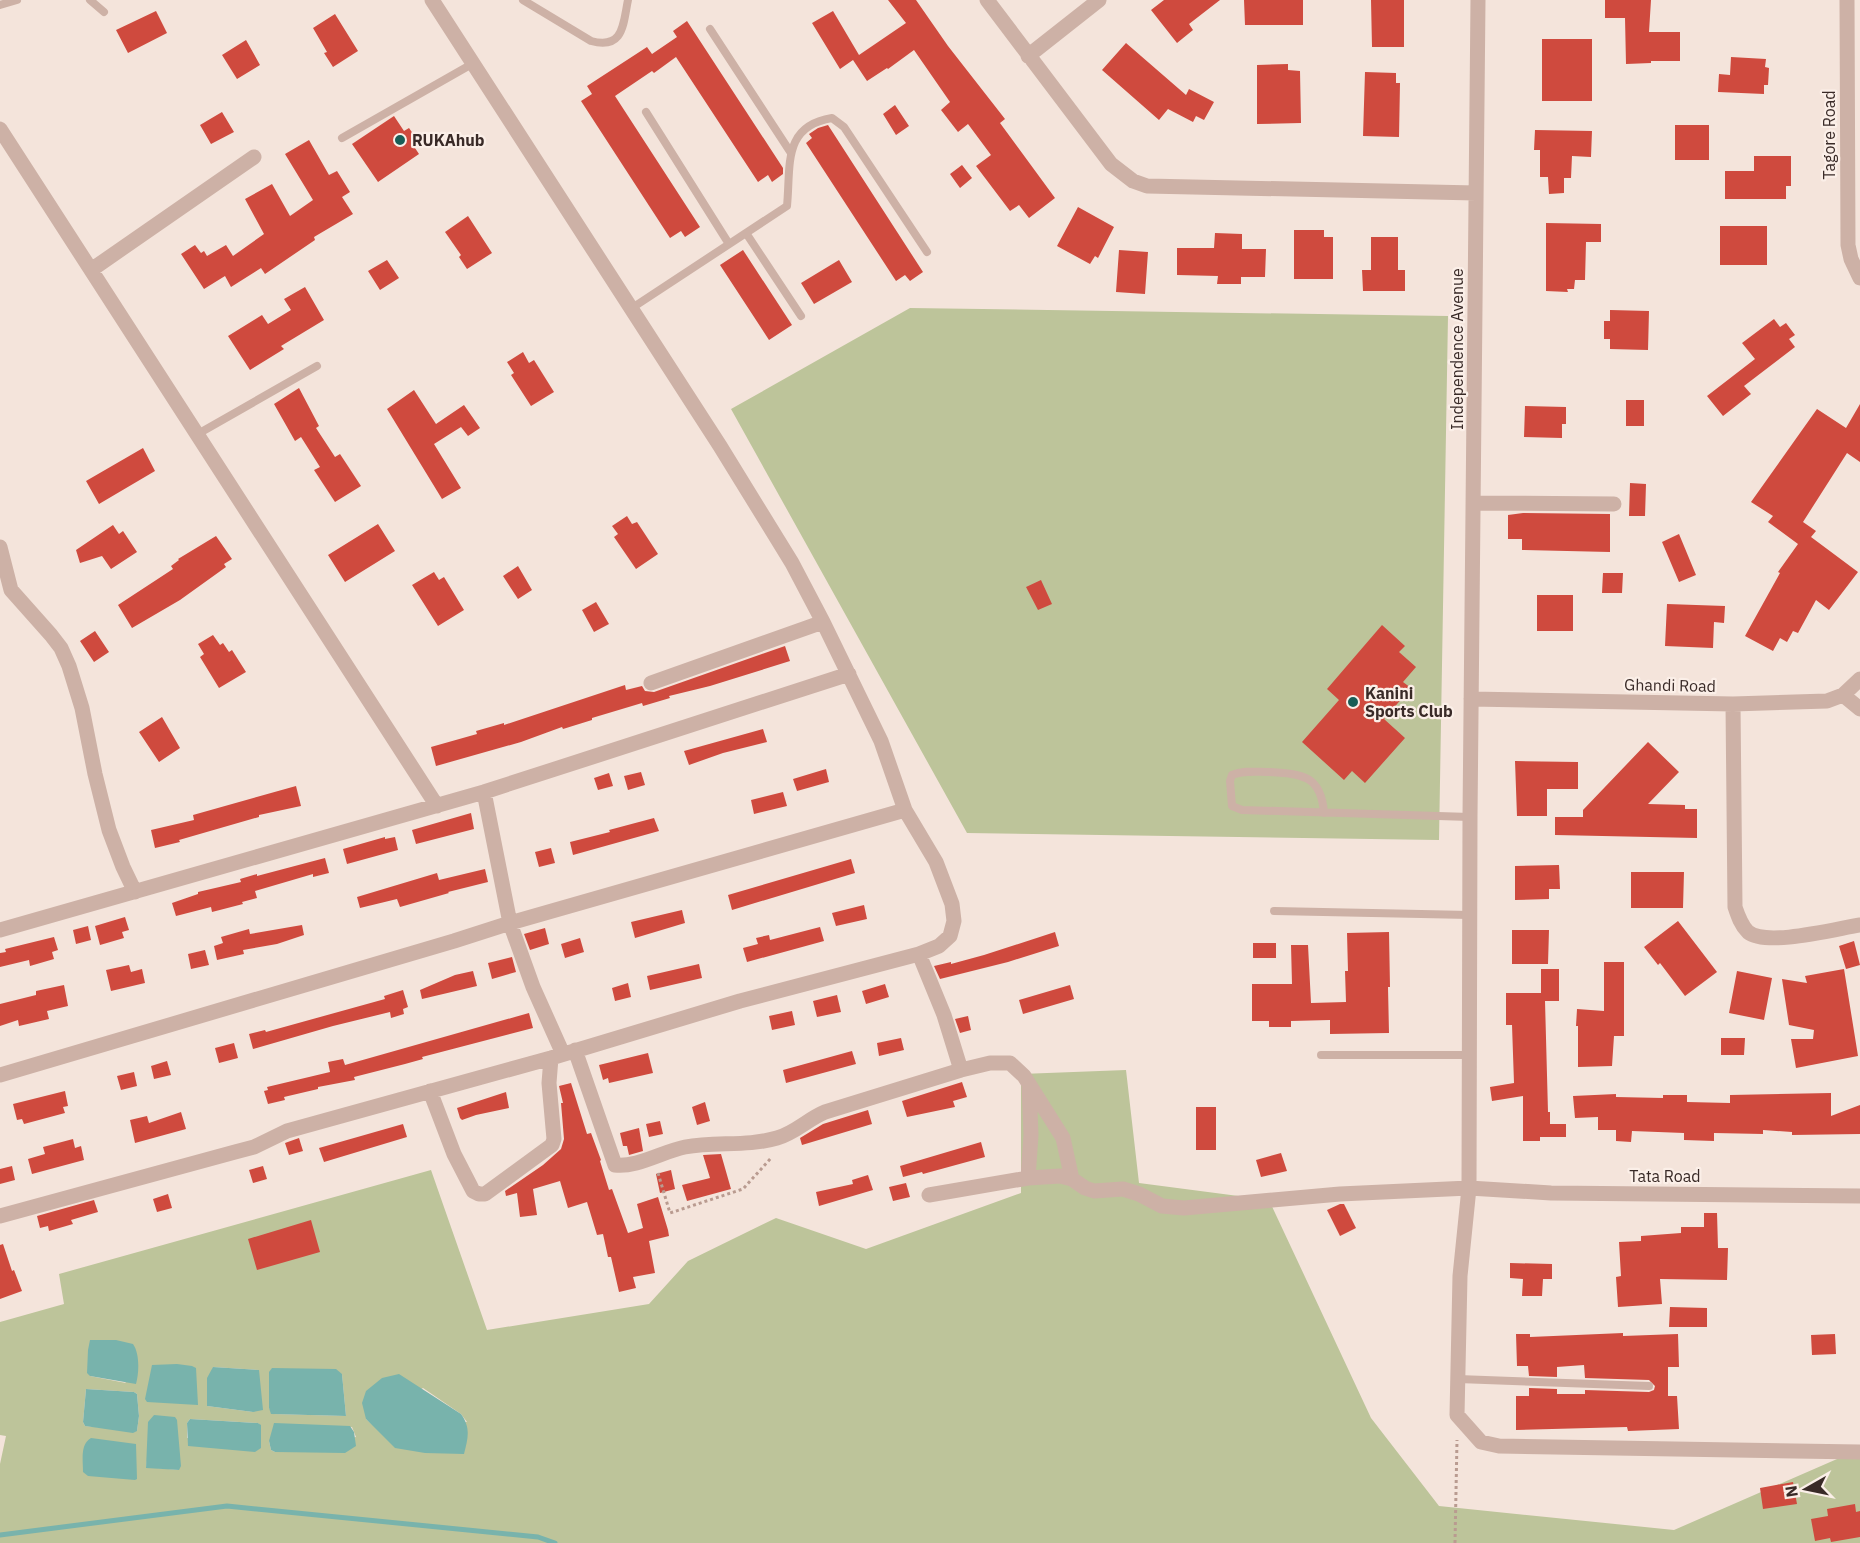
<svg xmlns="http://www.w3.org/2000/svg" width="1860" height="1543" font-family="'IBM Plex Sans',sans-serif">
<rect width="100%" height="100%" fill="#f4e4db"/>
<path fill="#bdc49a" fill-rule="evenodd" d="M910 308 1448 316 1439 840 967 833 731 409Z
M1126 1070 1139 1183 1269 1200 1371 1418 1439 1506 1674 1530 1860 1449V1543H0V1464L6 1436 0 1435V1322L64 1304 59 1274 431 1170 487 1330 649 1304 688 1261 776 1218 866 1249 1021 1193V1074ZM90 1340 126 1383 90 1376ZM213 1367 259 1370 253 1412 207 1406ZM271 1369 342 1374 346 1416 273 1414 269 1408ZM423 1388 461 1414 467 1422 376 1428 366 1419ZM86 1389 134 1392 137 1394 139 1416 137 1431 85 1426 83 1422ZM154 1415 179 1470 146 1467ZM190 1419 258 1423 261 1426V1448L187 1438V1423ZM352 1427 356 1437 275 1452 271 1450 269 1441Z"/>
<path fill="#78b3ac" d="M90 1340H116L133 1344C140 1354 139 1373 136 1384L90 1376 87 1373 88 1350Z
M177 1364 192 1366 196 1368 198 1405 147 1402 145 1399 152 1365Z
M213 1367 259 1370 263 1410 253 1412 207 1406V1378Z
M272 1368 336 1369 342 1374 346 1416 271 1414 269 1408V1372Z
M399 1374 461 1414C471 1428 468 1438 464 1454L425 1453 395 1448 366 1419 362 1403 366 1391 382 1378Z
M86 1389 134 1392 137 1394 139 1416 137 1431 133 1433 85 1426 83 1422Z
M154 1415 175 1417 177 1420 181 1466 179 1470 146 1468 148 1422Z
M190 1419 258 1423 261 1425V1448L255 1452 188 1446 187 1423Z
M274 1423 350 1426 354 1432 356 1446 345 1453 275 1452 271 1450 269 1441Z
M91 1438 136 1444 137 1479 135 1480 88 1476 83 1472C83 1460 80 1444 91 1438Z"/>
<g fill="none" stroke-linecap="round" stroke-linejoin="round">
<path stroke="#78b3ac" stroke-width="5" d="M0 1535 227 1506 538 1537 555 1543"/>
</g>
<path fill="#cf4a3e" d="M888 0H916L948 46 1005 119 1000 123 1055 198 1029 218 1019 205 1010 211 976 166 991 155 968 124 958 132 941 110 950 102 914 50 888 69 887 68 867 81 853 60 840 69 812 23 833 11 859 55 906 23Z
M1164 0H1220L1189 24 1193 30 1177 43 1151 10Z
M1244 0H1303V25H1245Z
M1371 0H1404V47H1372Z
M1605 0H1651L1649 32H1680V61H1651V63L1626 64 1625 18H1605Z
M156 11 167 33 128 53 116 30Z
M335 14 358 51 333 67 324 53 327 52 313 28Z
M687 21 783 168V174L772 182 768 175 758 182 676 57 654 73 652 71 615 96 700 227 685 237 681 231 670 238 581 101 592 94 587 86 647 47 652 54 677 37 673 31Z
M1542 39H1592V101H1542Z
M246 40 260 65 237 79 222 55Z
M1126 43 1186 95 1189 89 1214 102 1204 120 1196 116 1193 122 1168 109 1159 120 1102 70Z
M1731 57 1766 59 1765 67 1769 68 1768 85H1764V94L1718 92 1719 74 1730 75Z
M1288 64V70L1300 71 1301 123 1257 124V65Z
M1365 72 1396 73V83H1400L1399 137 1363 136Z
M895 105 909 126 896 135 883 114Z
M222 112 234 132 211 144 200 125Z
M394 116 404 131 409 128 416 138 411 142 419 154 378 182 352 144Z
M828 125 923 272 910 281 905 275 896 281 806 143 812 138 809 134 818 128Z
M1675 125H1709V160H1675Z
M1535 130 1592 131 1591 157 1572 156 1571 178H1564V193L1549 194 1548 177H1540V150H1534Z
M309 140 329 175 337 171 350 192 342 197 353 214 314 237 315 240 265 274 261 268 231 287 225 276 204 289 181 254 195 245 201 253 204 251 207 256 226 245 233 256 264 234 245 199 272 184 290 216 313 200 285 154Z
M1754 156H1791V186H1786V199H1725V171H1754Z
M962 165 972 178 960 188 950 174Z
M1078 207 1114 227 1098 258 1095 256 1090 264 1057 246Z
M468 216 492 253 467 269 459 257 461 255 445 232Z
M1546 223 1601 224V242H1586L1585 280H1575L1574 289H1567L1568 292 1546 291Z
M1720 226H1767V265H1720Z
M1294 230H1324V237H1333V279H1294Z
M1215 233 1242 234V249H1266L1265 277H1241V284H1217L1218 276 1177 275V248H1214Z
M1371 237H1398V270H1405V291H1363L1362 270H1371Z
M743 250 792 325 769 340 720 265Z
M1119 250 1148 252 1145 294 1116 292Z
M387 260 399 278 380 290 368 271Z
M839 260 852 282 814 304 801 283Z
M305 287 324 320 281 346 284 349 250 370 228 336 262 315 268 324 291 310 284 299Z
M1610 310 1649 311 1648 350 1610 349V339H1604V321H1610Z
M1774 319 1780 327 1786 323 1795 335 1789 339 1795 347 1744 386 1751 394 1723 416 1707 396 1755 359 1742 343Z
M523 352 529 363 534 360 554 392 531 406 511 375 514 373 507 362Z
M299 388 319 426 316 428 335 457 340 454 361 486 335 502 314 470 320 467 301 437 295 441 274 404Z
M414 390 436 424 464 405 480 428 468 436 461 427 434 444 461 488 442 499 387 409Z
M1626 400H1644V426H1626Z
M1860 404V462L1847 453 1803 522 1816 531 1811 537 1858 572 1829 610 1816 600 1798 633 1793 631 1787 642 1780 638 1773 651 1745 636 1780 573 1778 572 1798 544 1768 522 1773 516 1751 502 1817 409 1846 428Z
M1525 406 1566 407V424H1562V438L1524 437Z
M143 448 155 471 99 504 86 481Z
M1630 483 1646 484 1645 516H1629Z
M1523 513 1610 514V552L1522 550V539H1508V515Z
M627 516 632 524 637 522 658 554 636 569 614 537 618 534 612 526Z
M378 524 395 551 345 582 328 555Z
M113 525 119 534 123 531 137 552 111 569 102 556 80 563 76 550Z
M1679 534 1696 575 1679 582 1662 542Z
M216 536 232 559 224 564 226 567 180 600 132 628 118 605 173 569 171 566 179 560 178 559Z
M518 566 532 590 518 599 503 576Z
M434 572 439 580 444 577 464 610 438 626 412 585Z
M1603 573H1623L1622 593H1602Z
M1041 580 1052 604 1038 610 1026 587Z
M1537 595H1573V631H1537Z
M596 602 609 624 594 632 582 610Z
M1667 604 1725 606 1724 623 1714 622 1713 648 1665 646Z
M1382 625 1405 646 1399 652 1416 667 1403 682 1411 688 1384 719 1405 738 1365 783 1352 771 1344 780 1302 742 1339 700 1327 689Z
M95 631 109 652 94 662 80 641Z
M213 635 220 645 223 643 229 652 232 650 246 672 219 688 200 657 204 654 198 644Z
M785 646 790 661 710 686 669 696 670 698 643 706 642 703 592 718V720L563 729 562 727 521 742 436 766 431 747 477 734 476 731 504 723V725L625 685 626 690 642 686 645 691 654 692Z
M162 717 180 748 159 762 139 732Z
M763 729 767 742 723 753 689 765 684 751Z
M1648 742 1679 772 1648 804 1685 805V809H1697V838L1555 835V817H1583V810Z
M1515 761 1578 762V789H1547V816H1517Z
M826 769 829 782 797 791 793 779Z
M641 772 645 785 628 790 624 776Z
M609 773 613 786 598 790 594 778Z
M296 786 301 806 259 815V817L179 840 180 842 155 848 151 830 194 820 193 815Z
M783 792 787 806 754 814 751 800Z
M471 813 474 829 416 844 412 830Z
M654 818 659 831 573 855 570 842 610 832 609 830Z
M385 837V839L395 837 398 850 347 864 343 849Z
M551 848 555 863 539 867 535 852Z
M325 858 329 873 313 877V874L255 891 257 898 242 902 243 904 212 912 211 907 176 916 172 903 198 894V892L241 882 240 879 257 874V876Z
M851 859 855 873 732 910 728 895Z
M1559 865 1560 889H1549V899L1515 900V866Z
M485 869 488 882 448 892 449 893 400 907 397 899 360 908 357 897 437 873 439 880Z
M1631 872H1684L1683 908H1631Z
M864 905 867 919 836 926 832 913Z
M682 910 685 923 635 938 631 922Z
M125 917 129 930 122 932 124 938 100 945 95 926Z
M1678 921 1717 972 1685 996 1660 963 1658 965 1644 947Z
M302 925 304 935 277 944 243 950 244 954 217 960 214 946 223 943 221 937 249 929 250 934Z
M88 926 91 940 76 944 73 930Z
M820 927 824 941 747 962 743 948 758 944 756 938 769 935 770 940Z
M545 928 549 944 530 950 524 934Z
M1512 930H1549L1548 964H1512Z
M1055 932 1059 946 1008 962 940 979 934 966 951 962V964L984 955Z
M1389 932 1390 987H1388L1389 1033 1330 1034V1020L1291 1021V1027H1269V1021H1252V984H1292L1291 945H1308L1311 1003 1346 1002 1345 971H1348L1347 933Z
M54 937 58 950 52 952 54 959 30 966 29 960 0 967V953L6 952 5 949Z
M580 938 584 952 565 958 561 944Z
M1854 941 1860 965 1846 969 1839 946Z
M1253 943H1276V958H1253Z
M205 950 209 965 191 969 188 954Z
M512 957 516 972 492 979 488 963Z
M1604 962H1624V1036H1614L1612 1066 1578 1067V1026H1576L1577 1009 1604 1011Z
M699 964 702 978 650 990 647 976Z
M129 965 131 972 142 969 145 983 111 991 106 970Z
M1541 969H1559V1001H1545L1548 1112H1550V1124H1566V1137H1540V1141H1523V1096L1492 1101 1490 1087 1514 1083 1512 1025H1506V993H1541Z
M1844 969 1858 1056 1796 1068 1791 1039H1813L1814 1030 1789 1025 1782 979 1807 983 1805 976Z
M473 971 477 986 422 999 420 990 455 975Z
M1737 971 1772 978 1764 1020 1729 1013Z
M628 983 631 997 615 1001 612 988Z
M885 984 889 997 866 1004 862 991Z
M64 985 68 1006 47 1011 49 1019 19 1026 18 1020 0 1026V1004L36 995V991Z
M1070 985 1074 999 1023 1014 1019 1000Z
M403 990 408 1007 403 1009 404 1014 391 1018 390 1012 333 1026 253 1049 249 1034 265 1030 266 1032 385 999 384 996Z
M837 995 841 1012 817 1017 813 1001Z
M792 1011 795 1025 772 1030 769 1016Z
M529 1013 533 1028 422 1057 423 1059 405 1064 354 1077 355 1080 318 1087V1089L284 1097 285 1100 268 1104 264 1091 268 1090 267 1087 330 1072 328 1062 343 1059 345 1065Z
M968 1016 971 1030 960 1033 955 1019Z
M901 1038 904 1050 879 1056 877 1043Z
M1721 1038H1745L1744 1055H1721Z
M234 1043 238 1058 219 1063 215 1048Z
M852 1051 856 1064 786 1083 783 1070Z
M648 1053 653 1073 609 1083 608 1078 603 1080 599 1065Z
M167 1061 171 1075 154 1079 151 1066Z
M134 1072 137 1086 121 1090 117 1076Z
M962 1082 967 1097 953 1101 955 1107 907 1117 902 1101Z
M571 1083 587 1134 591 1133 601 1160 600 1161 609 1190 612 1189 628 1233 643 1228 637 1204 658 1197 668 1230 669 1236 649 1241 655 1273 633 1277 636 1288 619 1292 611 1257H608L603 1234 597 1235 587 1202 568 1208 560 1181 533 1189 537 1215 520 1217 517 1193 506 1196 505 1191 543 1165 561 1149 564 1139 561 1103H563L559 1086Z
M65 1091 68 1106 63 1107 65 1113 24 1124 22 1119 17 1120 13 1104Z
M506 1092 509 1108 476 1115 462 1120 460 1118 457 1108Z
M1831 1093V1116L1860 1105V1134L1792 1135V1132L1763 1130V1134L1714 1133V1141L1684 1140V1133L1632 1131 1631 1142 1616 1141V1130H1598V1117L1575 1118 1573 1096 1616 1094V1097L1663 1098V1095H1687V1102L1730 1103V1095Z
M705 1102 710 1121 697 1125 692 1107Z
M1196 1107H1216V1150H1196Z
M868 1110 872 1124 802 1145 800 1138 823 1124Z
M181 1112 186 1129 135 1143 130 1120 147 1116 149 1123Z
M660 1121 663 1134 649 1137 646 1124Z
M403 1124 407 1137 324 1162 319 1148Z
M639 1128 643 1151 629 1155 627 1146H623L620 1133Z
M299 1138 303 1151 289 1155 285 1143Z
M73 1139 75 1148 81 1146 84 1160 32 1174 28 1159 45 1154 43 1147Z
M981 1142 985 1157 923 1174 922 1172 903 1177 900 1166Z
M1281 1153 1287 1171 1261 1177 1256 1160Z
M721 1154 731 1189 687 1201 682 1185 710 1178 703 1155Z
M12 1166 15 1180 0 1184V1169Z
M263 1166 267 1179 253 1183 249 1170Z
M671 1170 675 1189 660 1193 656 1174Z
M868 1175 873 1190 819 1206 816 1192 853 1184 852 1180Z
M906 1183 910 1197 893 1201 889 1187Z
M168 1194 172 1208 157 1212 153 1199Z
M94 1200 98 1212 71 1220 73 1224 49 1231 48 1226 40 1228 37 1216Z
M1340 1204H1344L1356 1228 1340 1236 1327 1210Z
M1704 1213H1717L1718 1248H1728L1727 1280 1660 1279 1662 1304 1618 1307 1616 1277 1621 1276 1619 1242 1641 1241V1236L1681 1233V1227H1704Z
M311 1220 320 1252 257 1270 248 1239Z
M3 1244 12 1271 14 1270 22 1291 0 1299V1245Z
M1510 1263 1552 1264V1279H1543L1542 1296H1522L1523 1279 1510 1278Z
M1670 1307 1707 1308V1327H1669Z
M1623 1333V1336L1678 1334 1679 1367H1668V1396H1677L1679 1429 1628 1431 1627 1427 1516 1430V1396H1529V1388L1557 1389V1394H1585V1390L1649 1392 1654 1390 1655 1386 1649 1380 1585 1378 1584 1365 1557 1367V1377L1529 1376 1528 1366H1517L1516 1334H1530V1337Z
M1835 1334 1836 1354 1812 1355 1811 1335Z
M1793 1482 1797 1504 1763 1509 1760 1488Z
M1855 1504 1856 1512 1860 1511V1537L1831 1542 1830 1538 1815 1541 1811 1519 1828 1516 1827 1509Z"/>
<g fill="none" stroke-linecap="round" stroke-linejoin="round">
<path stroke="#b99b90" stroke-width="3" stroke-dasharray="3 3" stroke-linecap="butt" d="M658 1173 670 1213 743 1189 772 1157
M1455 1543 1457 1440"/>
<path stroke="#cdb1a6" stroke-width="8" d="M90 0 104 12
M523 0 591 41C624 50 623 24 628 0
M0 5 17 0
M710 29 791 153
M646 112 729 244
M342 138 472 64
M746 233 801 316
M632 308 787 206C791 166 782 126 832 118L844 127 927 252
M196 435 317 366
M1324 813C1321 775 1302 774 1269 772 1257 772 1243 770 1232 775L1230 781 1232 806 1242 810 1470 817
M1274 911 1470 915
M1321 1055H1470
M1458 1379 1649 1386"/>
<path stroke="#cdb1a6" stroke-width="15" d="M987 0 1111 164 1133 181 1147 186 1476 193
M1478 0 1470 817 1469 1188 1460 1276 1457 1415 1481 1442 1499 1446 1860 1452
M1847 0 1848 245 1851 259 1860 278
M1028 56 1099 0
M0 129 437 806
M91 270 254 157
M1474 503 1614 504
M0 547 11 590 51 635 61 648 69 666 82 708 95 774 109 830 123 867 135 892
M651 683 823 622
M1843 695 1860 709
M1471 699 1733 704 1827 701 1843 695 1860 679
M1733 704 1735 907C1738 916 1741 925 1748 932 1767 947 1835 929 1860 925
M484 792 510 923 533 987 563 1054
M0 930 484 792 849 674
M919 954 944 1015 961 1070
M575 1050 615 1165C636 1168 664 1151 685 1147 716 1141 746 1147 777 1138 795 1133 808 1119 825 1112L961 1070 990 1063H1010L1024 1076 1063 1138 1072 1179
M0 1075 454 941 510 923 905 810
M430 1091 454 1154 470 1185 473 1191 479 1194H485L552 1145 554 1139 549 1083 551 1058
M1028 1178 1031 1135 1029 1085
M929 1195 1028 1178 1060 1176 1072 1179 1085 1188 1094 1191 1123 1189 1139 1194 1162 1206 1184 1208 1340 1194 1469 1188 1551 1193 1860 1196
M0 1216 235 1152 254 1147 287 1131 551 1058 740 1001 919 954 939 946 950 936 954 921 952 904 936 862 905 810 881 741 823 622 792 563 720 446 432 0"/>
</g>
<g fill="#195e57" stroke="#fbefe8" stroke-width="2">
<circle cx="400" cy="140" r="6"/>
<circle cx="1353" cy="702" r="6"/>
</g>
<g text-anchor="middle" stroke-width="4.5" stroke-linejoin="round" paint-order="stroke">
<g font-size="16" fill="#392a27" stroke="#fbefe8">
<text transform="translate(1829 135) rotate(-90)" y="6">Tagore Road</text>
<text transform="translate(1457 349) rotate(-90)" y="6">Independence Avenue</text>
<text transform="translate(1670 685) rotate(1)" y="6">Ghandi Road</text>
<text x="1665" y="1182">Tata Road</text>
</g>
<g font-size="16" font-weight="bold" fill="#392a27" stroke="#fbefe8" text-anchor="start">
<text x="412" y="146">RUKAhub</text>
<text x="1365" y="699">Kanini<tspan x="1365" dy="18">Sports Club</tspan></text>
</g>
</g>
<g transform="translate(1806 1489) rotate(261)" stroke="#fbefe8" stroke-width="4.5" paint-order="stroke">
<path d="M0-4.5L10 22L0 15L-10 22Z" fill="#392a27"/>
<text y="-9" font-size="16" font-weight="bold" text-anchor="middle" fill="#392a27">N</text>
</g>
</svg>
